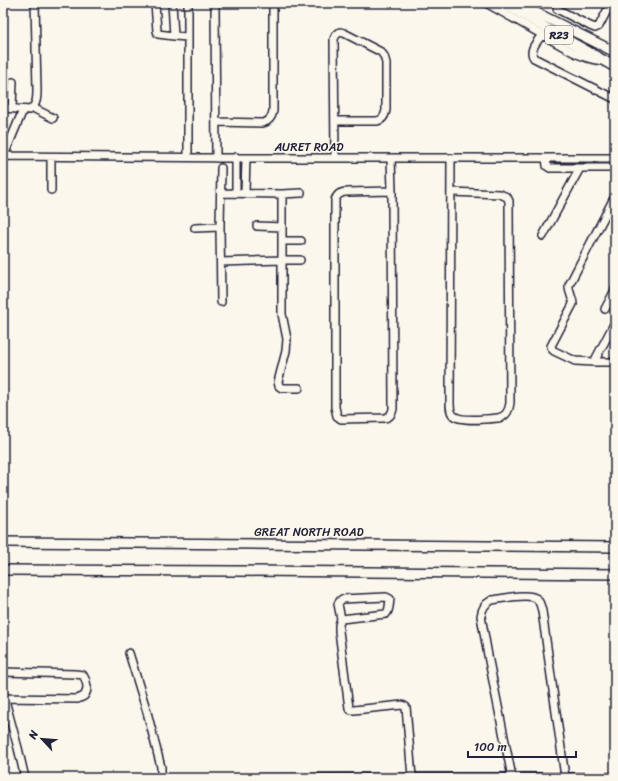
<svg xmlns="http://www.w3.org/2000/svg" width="618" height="781" font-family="Sriracha,sans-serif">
<rect width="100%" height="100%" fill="#fbf7ec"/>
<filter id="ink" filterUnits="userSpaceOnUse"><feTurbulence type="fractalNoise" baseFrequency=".025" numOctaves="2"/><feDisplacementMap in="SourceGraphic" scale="8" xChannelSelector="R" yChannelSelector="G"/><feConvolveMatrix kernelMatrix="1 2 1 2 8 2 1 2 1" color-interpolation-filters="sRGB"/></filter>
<g filter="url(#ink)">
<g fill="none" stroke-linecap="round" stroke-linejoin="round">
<defs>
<path id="minor" d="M155 3 157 31 158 34 174 36 188 37
M172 3 174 36
M215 3 216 158
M486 3 571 51C582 57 590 60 603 61
M557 9 590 26 595 28 599 26 611 3
M542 35C537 41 528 51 534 58L615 99
M3 108 30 110C37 105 37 97 37 90L35 3
M12 108 13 82
M33 108 53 118
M216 122 263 123C270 121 272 117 273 111V3
M3 156 246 158H615
M188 157V3
M236 157V193
M3 158 23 110
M335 158 334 39 336 35 340 32 344 33 381 52 384 56 386 63V110C385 116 383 120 377 121H335
M391 158 392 191 393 409C392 414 390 417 385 418L341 419 337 416 335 407V200C337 194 341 192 347 192L392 191
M546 158 547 166 550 168H615
M51 190V157
M451 192 500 194 507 197 509 201 510 403C509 411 506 417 498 418 488 419 459 422 453 415 450 412 450 407 450 402L451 158
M221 193 282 194 301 193
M245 193 246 158
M282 194V314L287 339 286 351 278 382 279 386 282 388H299
M615 196 569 285C568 292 573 297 573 304L551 346 552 349 554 351 571 359 575 361 594 362H615
M257 226 282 227
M195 228 220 227
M543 236 580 168
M282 241H301
M221 262 282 260H300
M221 302 220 227 221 168
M605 309 615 290
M594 362 614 324
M341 619 386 614C390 610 389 604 390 599L386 597 342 599 340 601 338 604 341 619 339 625V631L349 708 351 710H354L402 705 406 707 412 777
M129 653 147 712 161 767V778
M3 672 75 674 83 675C87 681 89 690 84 696 83 697 79 698 78 699L4 698
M3 693 18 748 25 778
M512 777 489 661 481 616C482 608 485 604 492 600 502 599 529 592 537 599 540 602 541 607 542 611L565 777
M240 778 615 777"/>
<path id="major" d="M502 3 615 67
M517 3 615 52
M3 542 615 547
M3 570 235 571 615 574"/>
</defs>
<use href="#minor" stroke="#22223b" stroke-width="10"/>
<use href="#major" stroke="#22223b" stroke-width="12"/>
<use href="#minor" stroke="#fbf7ec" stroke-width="7"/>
<use href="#major" stroke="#fbf7ec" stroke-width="9"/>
</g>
</g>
<g text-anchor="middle" stroke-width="3" stroke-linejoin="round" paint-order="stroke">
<rect fill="#fbf7ec" stroke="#636270" stroke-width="1" x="545" y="26" width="28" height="18" rx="3"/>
<g font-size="11" font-weight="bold" fill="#22223b">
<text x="559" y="39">R23</text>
</g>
<g font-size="12" fill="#22223b" stroke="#fbf7ec">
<text x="309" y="151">AURET ROAD</text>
<text x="309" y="536">GREAT NORTH ROAD</text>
</g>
</g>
<rect width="618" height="781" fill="none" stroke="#fbf7ec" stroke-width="16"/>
<rect x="8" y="8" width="602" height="765" fill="none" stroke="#22223b" stroke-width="1.5" filter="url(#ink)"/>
<g transform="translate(42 739) rotate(296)" stroke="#fbf7ec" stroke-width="3" paint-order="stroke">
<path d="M0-3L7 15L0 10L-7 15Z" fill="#22223b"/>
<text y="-6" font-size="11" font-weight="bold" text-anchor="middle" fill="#22223b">N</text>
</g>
<path d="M468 751v6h108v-6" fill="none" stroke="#22223b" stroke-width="2"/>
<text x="474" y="751" font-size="12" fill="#22223b" stroke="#fbf7ec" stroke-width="3" paint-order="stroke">100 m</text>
</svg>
